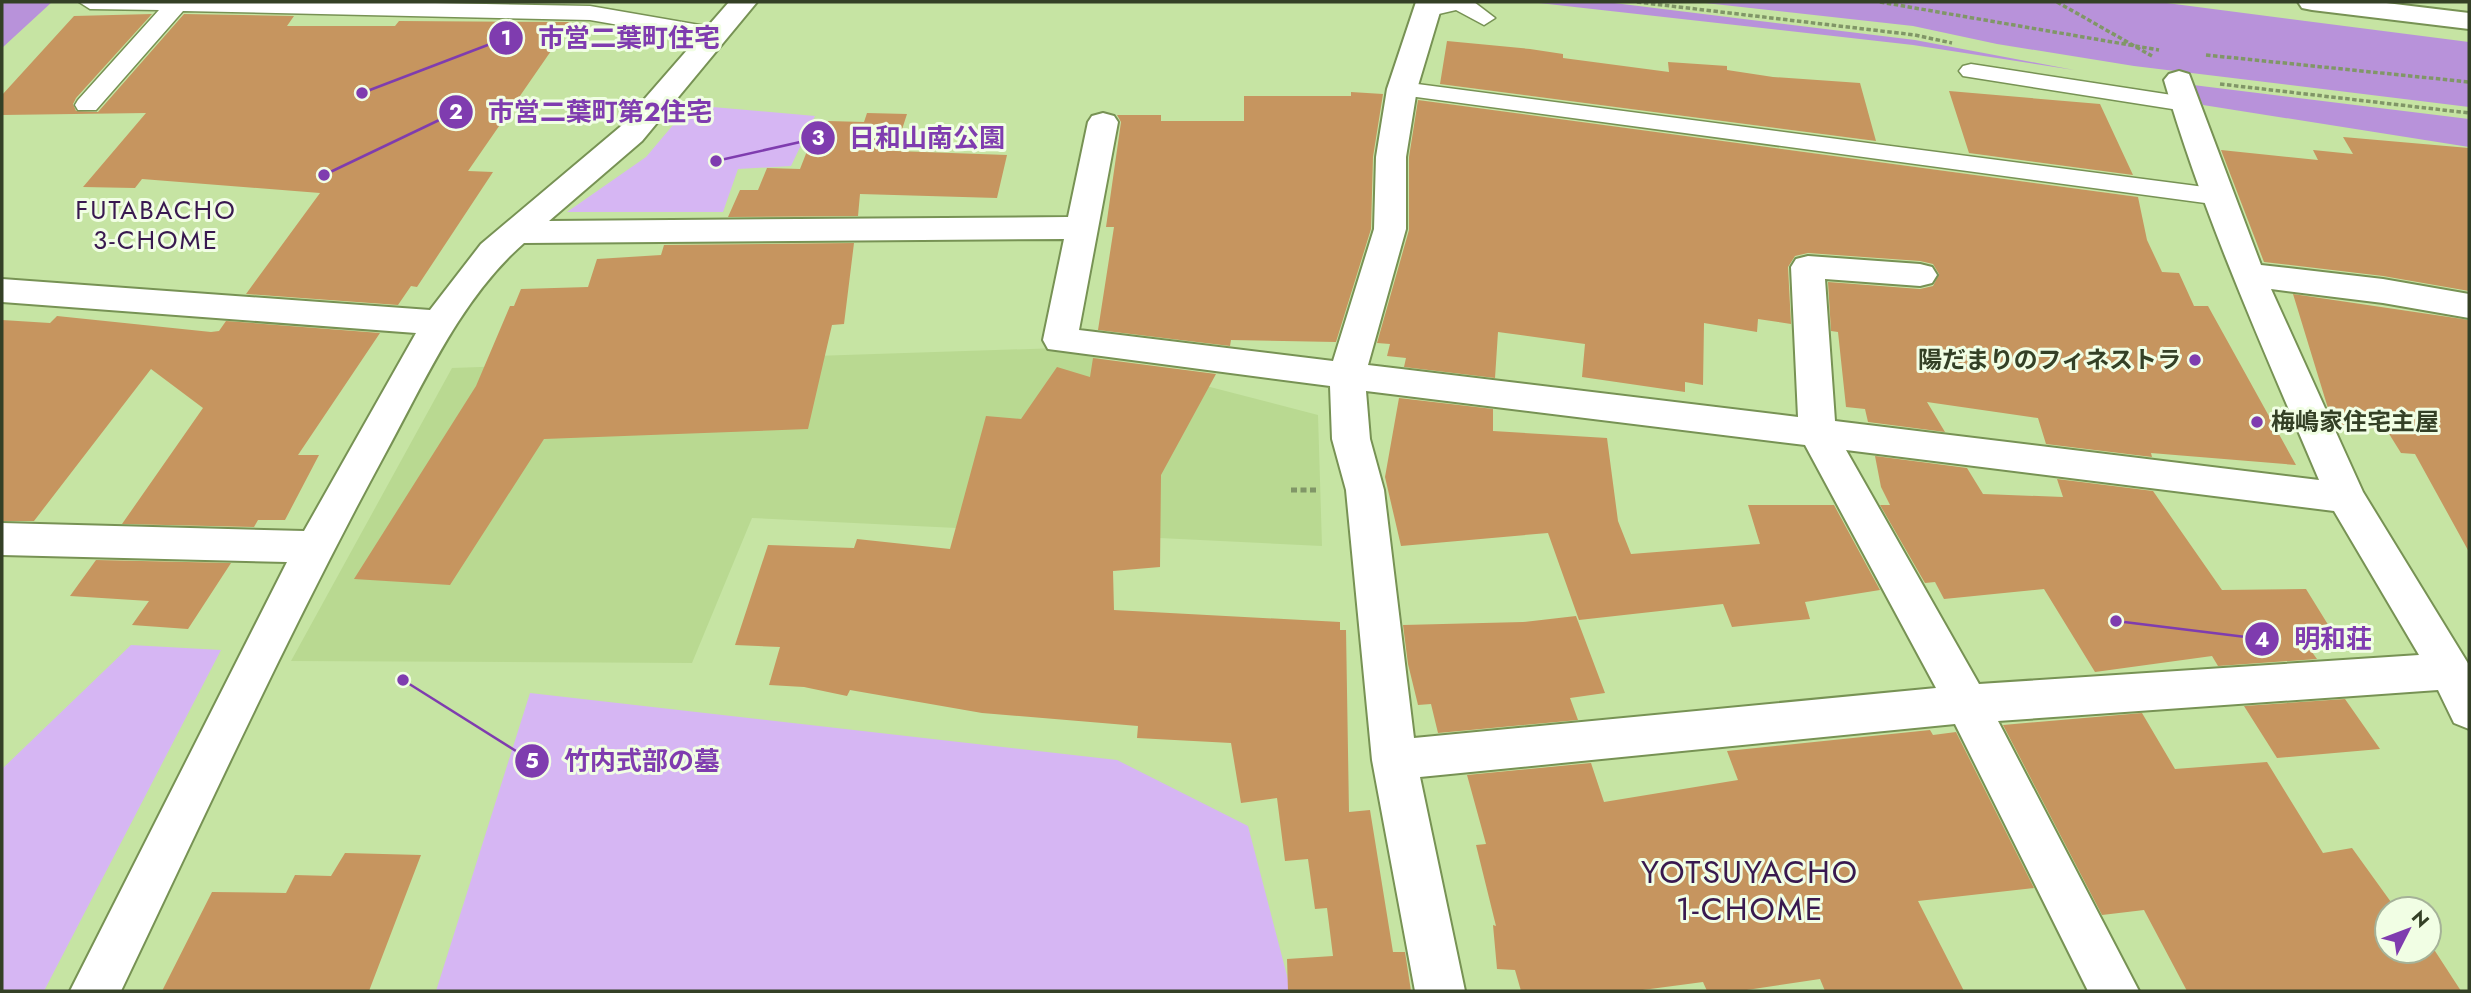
<svg xmlns="http://www.w3.org/2000/svg" width="2471" height="993" font-family="Jost,'Noto Sans JP',sans-serif">
<rect width="100%" height="100%" fill="#c6e4a3"/>
<path fill="#b9d991" d="M1059 348 1318 415 1322 546 752 518 692 663 291 661 452 368Z"/>
<path fill="#d6b6f3" d="M690 105 815 116 791 166 738 169 723 212H567L646 157Z
M131 645 221 650 44 991H2V769Z
M530 693 1117 760 1248 826 1291 991H436Z"/>
<path fill="#b892da" d="M2 2H52L2 48Z
M1530 2H1606L1915 40 2074 70 1913 45Z
M1696 2H2159L2469 42V107L2134 66 1997 44 1913 26Z
M2193 85 2469 119V147L2203 105Z"/>
<path fill="#c6955f" d="M152 14 76 98 73 104 76 111 98 112 184 14 294 16 287 26H395L399 21 571 22 468 171 493 172 417 287 411 286 398 305 246 294 320 193 142 179 135 188 83 187 146 113 2 115V95L74 16Z
M1447 41 1530 49 1563 54V58L1669 72 1668 62 1727 66V70L1773 77 1860 83 1876 141 1440 84Z
M1949 91 2100 104 2133 175 1969 153Z
M1351 92 1383 94 1373 157 1371 229 1336 342 1231 340 1230 346 1098 330 1114 227H1106L1121 122 1117 115H1161V121H1244V96H1351Z
M1418 100 2138 197 2147 240 2162 272 2179 273 2194 306H2208L2296 465 2151 453 2152 457 2046 444 2038 418 1927 402 1945 432 1868 422 1865 409 1846 407 1838 332 1831 331 1828 282 1920 289 1933 286 1939 274 1933 264 1920 261 1808 253 1795 256 1788 267 1791 324 1758 319 1757 332 1704 323 1703 385 1685 382V392L1582 377 1585 344 1498 332 1495 378 1404 367 1406 358 1387 356 1390 344 1377 343 1409 230V157Z
M867 113 907 114 895 151 1007 155 997 198 860 194 858 216 728 217 740 190H758L767 168 800 169 811 141H821L828 121 864 122Z
M2343 137 2469 148V291L2383 276 2264 262 2221 150 2318 160 2313 150 2353 154Z
M854 243 844 324 832 325 808 429 544 439 450 585 354 579 476 386 510 306H514L521 289 588 287 597 259 661 255 664 245Z
M2293 294 2469 320V552L2415 454 2401 453 2386 429 2336 427 2327 405Z
M57 316 211 332 219 331 226 321 380 333 298 455H319L285 520H258L254 527 122 524 203 408 151 369 34 521H2V320L50 323Z
M1093 358 1216 374 1161 475 1160 567 1113 571 1114 610 1340 622V630H1346L1349 812 1370 810 1393 952H1405L1411 991H1288L1287 959 1333 956 1327 908 1315 909 1308 859 1285 861 1277 798 1241 803 1231 743 1137 738 1138 726 982 713 850 690 847 696 804 687 769 685 780 647 735 645 768 545 854 548 857 539 950 549 986 416 1021 419 1057 367 1090 377Z
M1399 398 1493 409V431L1607 438 1618 521 1631 554 1760 544 1748 505H1834L1880 590 1805 602 1810 619 1732 627 1723 604 1579 620 1548 533 1401 546 1385 477Z
M1875 456 1967 468 1983 494 2063 497 2057 479 2153 491 2222 590 2306 589 2340 644H2306L2317 659 2218 666 2212 656 2095 672 2044 589 1944 599 1935 582 1925 583 1880 505H1890L1881 487Z
M96 560 231 563 188 629 132 625 149 601 70 596Z
M1576 616 1605 693 1570 698 1578 720 1438 733 1431 704 1418 705 1408 664 1403 625 1523 622Z
M2345 699 2380 749 2277 758 2244 706Z
M2142 713 2175 769 2267 762 2323 853 2352 848 2396 909H2387V951H2435L2461 991H2187L2144 910 2102 915 2003 725Z
M1930 730 1933 735 1956 732 2034 888 1918 901 1964 991H1825L1820 979 1740 991H1707L1703 982 1635 991H1521L1515 970 1497 969 1493 925 1496 926 1476 845 1486 844 1467 775 1591 763 1604 802 1738 780 1727 751Z
M345 853 421 855 369 991H162L212 892 286 893 295 875 331 876Z"/>
<g fill="none" stroke-linecap="round" stroke-linejoin="round">
<defs>
<path id="service" d="M79 2H385L590 6 717 28 728 35 717 42 590 20 183 11 96 110H78L75 105 78 100 159 10 90 9Z
M1430 2H1474L1495 18 1484 25 1456 10 1430 16 1422 14 1419 9Z
M1971 64 2185 97 2194 99 2197 104 2194 109 2185 111 1963 76 1959 71 1963 66Z
M1402 82 2220 189 2229 191 2233 197 2229 203 2220 205 1394 94 1390 89 1394 84Z"/>
<path id="minor" d="M729 2H757L642 141 549 221 1068 217 1088 122 1092 116 1103 113 1114 116 1118 122 1079 330 1333 361 1374 229 1376 157 1387 89 1416 2H1443L1417 89 1406 157V229L1368 365 1798 417 1791 267 1796 259 1808 256 1920 264 1932 267 1937 275 1932 283 1920 286 1825 279 1835 421 2319 480C2263 348 2204 218 2164 80L2169 74 2179 71 2189 74 2261 265 2383 279 2469 294V318L2383 303 2271 289 2363 492 2469 665V729L2454 723 2438 690 1998 721 2139 991H2088L1955 724 1420 777 1465 991H1415L1372 760 1346 490 1332 439 1330 386 1048 349 1043 340 1064 239 524 243C461 298 425 381 385 454 290 629 207 811 121 991H70L287 562 2 555V523L304 531 416 333 2 302V279L430 310 481 244 620 127ZM1366 391 1805 445 1936 688 1414 738 1384 490 1370 439ZM1846 450 2334 511 2419 655 1979 684Z"/>
<path id="tertiary" d="M2298 2H2378L2469 13V29L2312 10 2302 8Z"/>
</defs>
<use href="#service" stroke="#779254" stroke-width="3"/>
<use href="#minor" stroke="#779254" stroke-width="4"/>
<use href="#tertiary" stroke="#779254" stroke-width="4"/>
<path stroke="#809667" stroke-width="3.5" stroke-dasharray="4.5 2.5" stroke-linecap="butt" d="M1637 2 1915 35 1952 43
M1880 2 2159 50
M2057 2 2152 56
M2206 55 2469 82
M2220 84 2469 113"/>
<path stroke="#809667" stroke-width="5" stroke-dasharray="6 3.5" stroke-linecap="butt" d="M1291 490H1318"/>
<use href="#service" fill="#fff" fill-rule="evenodd"/>
<use href="#minor" fill="#fff" fill-rule="evenodd"/>
<use href="#tertiary" fill="#fff" fill-rule="evenodd"/>
</g>
<g fill="#7f3caf" stroke="#f1fee4" stroke-width="2.5">
<circle cx="2195" cy="360" r="7"/>
<circle cx="2257" cy="422" r="7"/>
</g>
<g text-anchor="middle" stroke-width="6" stroke-linejoin="round" paint-order="stroke">
<g font-size="24" font-weight="bold" fill="#344026" stroke="#f1fee4" text-anchor="end">
<text x="2181" y="368">陽だまりのフィネストラ</text>
<text x="2271" y="430" text-anchor="start">梅嶋家住宅主屋</text>
</g>
<g font-size="26" letter-spacing="2" fill="#391950" stroke="#f1fee4">
<text x="156" y="219">FUTABACHO<tspan x="156" dy="30">3-CHOME</tspan></text>
</g>
<g font-size="32" letter-spacing="2" fill="#391950" stroke="#f1fee4">
<text x="1750" y="883">YOTSUYACHO<tspan x="1750" dy="37">1-CHOME</tspan></text>
</g>
</g>
<path fill="none" stroke="#7f3caf" stroke-width="2.5" d="M362 93L506 38M324 175L456 112M716 161L818 138M2116 621L2262 639M403 680L532 761"/>
<g fill="#7f3caf" stroke="#f1fee4" stroke-width="2.5">
<circle cx="362" cy="93" r="7"/>
<circle cx="324" cy="175" r="7"/>
<circle cx="716" cy="161" r="7"/>
<circle cx="2116" cy="621" r="7"/>
<circle cx="403" cy="680" r="7"/>
<circle cx="506" cy="38" r="18"/>
<circle cx="456" cy="112" r="18"/>
<circle cx="818" cy="138" r="18"/>
<circle cx="2262" cy="639" r="18"/>
<circle cx="532" cy="761" r="18"/>
</g>
<g font-size="21" text-anchor="middle" font-weight="bold" fill="#fff">
<text x="506" y="45">1</text>
<text x="456" y="119">2</text>
<text x="818" y="145">3</text>
<text x="2262" y="647">4</text>
<text x="532" y="768">5</text>
</g>
<g font-size="26" text-anchor="middle" font-weight="bold" fill="#7f3caf" stroke="#f1fee4" stroke-width="6" stroke-linejoin="round" paint-order="stroke">
<text x="629" y="47">市営二葉町住宅</text>
<text x="600" y="121">市営二葉町第２住宅</text>
<text x="927" y="147">日和山南公園</text>
<text x="2333" y="648">明和荘</text>
<text x="642" y="770">竹内式部の墓</text>
</g>
<rect width="2471" height="993" fill="none" stroke="#344026" stroke-width="7"/>
<g transform="translate(2408 930) rotate(48)"><circle r="33" fill="#f1fee4" stroke="#a5b298" stroke-width="2"/>
<path d="M0-5L12 26L0 18L-12 26Z" fill="#7f3caf"/>
<text y="-10" font-size="19" font-weight="bold" text-anchor="middle" fill="#344026">N</text>
</g>
</svg>
